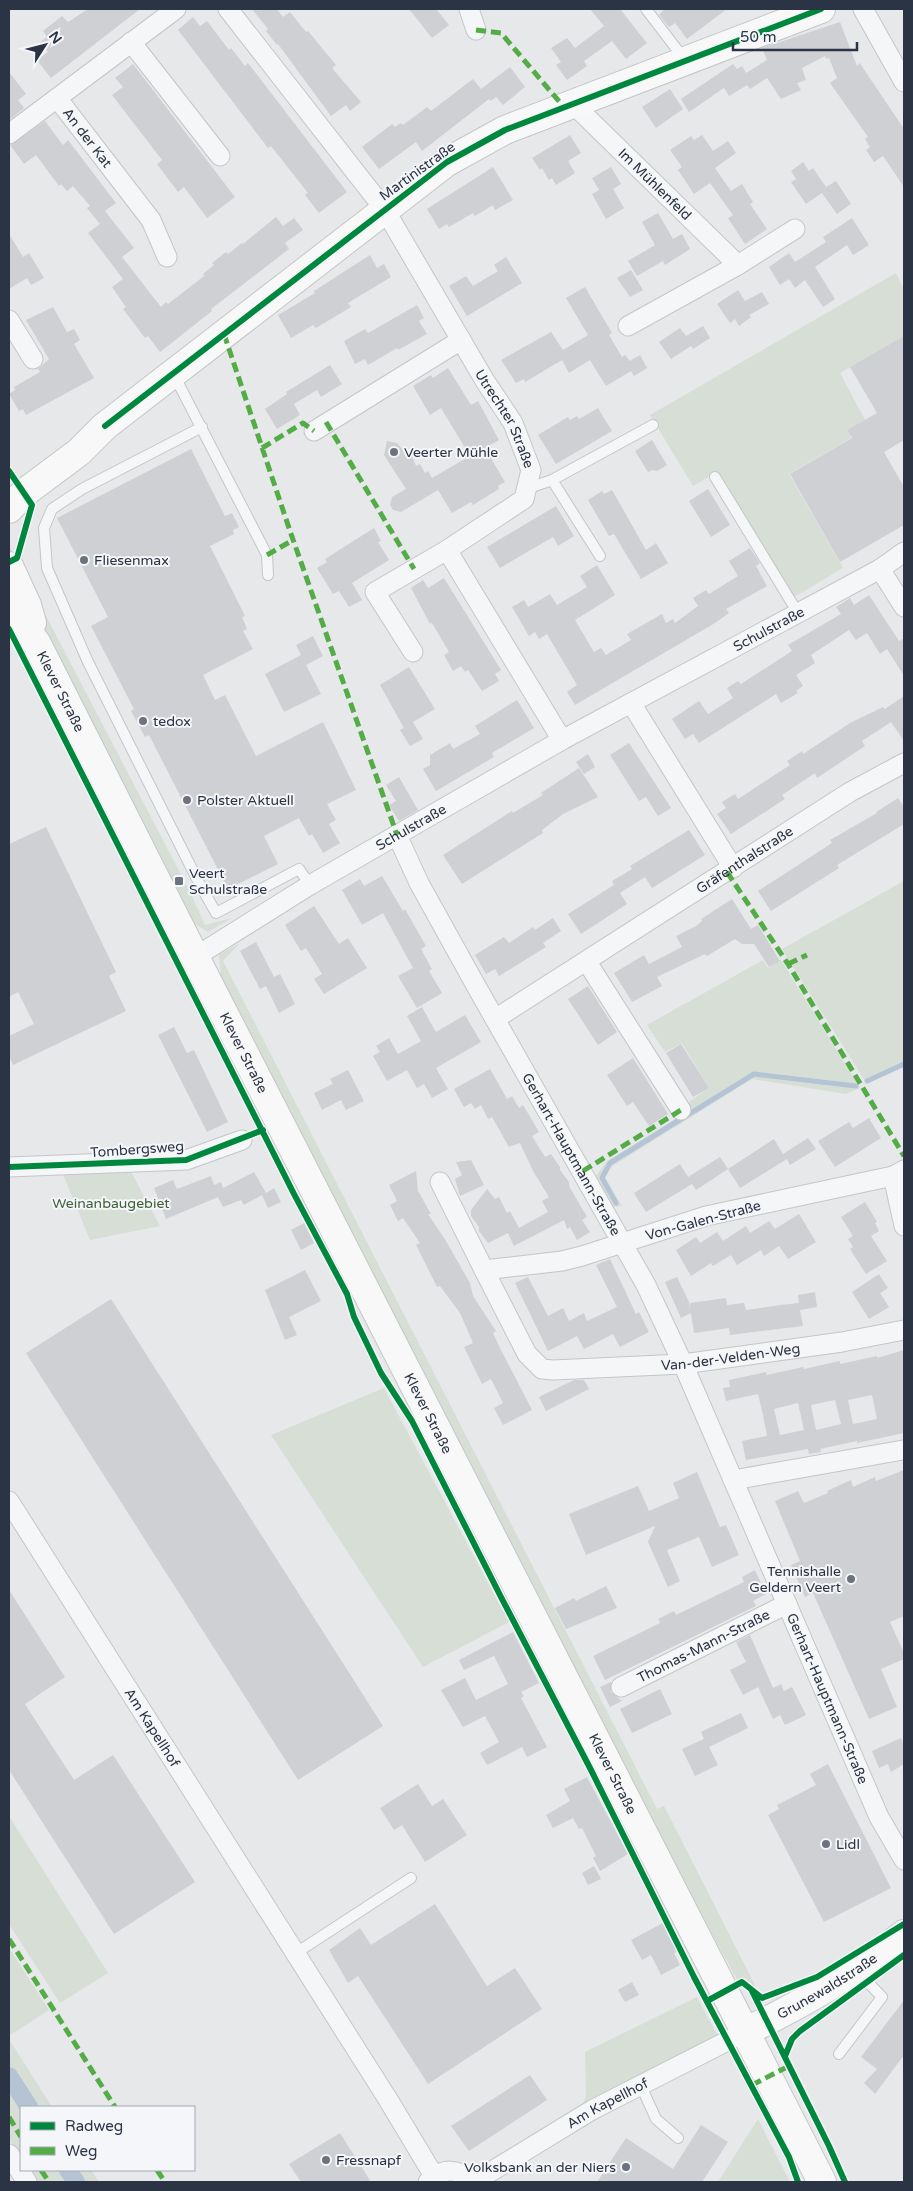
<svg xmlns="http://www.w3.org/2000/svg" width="913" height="2191" font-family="'Varela Round',sans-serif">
<rect width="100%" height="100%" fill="#e6e8ea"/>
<path fill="#d6ded6" d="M896 273 904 290V336L840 373 865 420 847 430 851 438 789 474 843 568 786 602 710 476 693 486 650 415Z
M9 545 189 890 205 925 232 918 208 932 190 921 103 753 13 567Z
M904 881V1067L867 1084 782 949Z
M240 943 223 961 657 1809 664 1806 759 1993 738 1981 646 1815 222 986 219 955Z
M763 960 768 968 781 960 860 1088 846 1094 752 1079 611 1167 605 1177 622 1206 613 1207 596 1176 607 1161 686 1112 683 1106 709 1088 682 1043 665 1052 647 1025Z
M130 1170 160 1226 90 1240 62 1172Z
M384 1388 509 1622 423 1667 271 1435Z
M9 1816 108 1973 60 2003 9 1924Z
M9 1948 49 2010 9 2036Z
M697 1997 722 2044 577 2119 586 2096 585 2052Z
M9 2039 52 2107H21V2158L9 2138Z
M758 2119 790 2182H718Z
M29 2170H91L99 2182H37Z"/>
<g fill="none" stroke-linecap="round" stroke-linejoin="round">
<path stroke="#b4c4d5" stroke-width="5" d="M867 1081 904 1064
M616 1203 602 1178 610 1163 754 1074 856 1086"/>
<path stroke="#b4c4d5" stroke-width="18" d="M9 2076 29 2107
M68 2170 76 2182"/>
</g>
<path fill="#ced0d3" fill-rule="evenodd" d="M88 9H140L51 78 37 60 48 52 40 42 47 37 43 31 62 16 68 22Z
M252 9H277L283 17 290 12 306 32 308 31 336 65 332 68 361 102 350 111 346 105 331 116 278 44 277 45 266 31 268 29Z
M409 9H436L449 25 432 38Z
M590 9H620L647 43 626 59 612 41 584 61 587 66 567 80 556 65 561 62 551 48 567 38 575 48 604 26Z
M664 9H727L687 39 675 23 669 27 659 15Z
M193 17 200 26 207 21 229 50 231 48 245 66 248 63 347 192 319 213 305 195 308 193 286 165 271 146 268 148 178 30Z
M840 22 857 66 860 63 865 71 904 129V187L883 156 874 162 866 150 870 147 865 139 868 137 830 83 837 78 829 58 826 59 825 56 802 68 806 80 797 83 801 90 781 99 767 78 750 89 747 85 729 96 724 88 689 112 681 99 733 64 737 69 742 66 746 73 767 60 762 48Z
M133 64 235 197 207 218 184 187 178 192 157 164 162 160 112 95 123 87 115 78Z
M510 67 525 87 503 105 496 97 491 101 489 99 422 151 416 142 379 169 362 147 392 124 395 127 401 123 403 125 427 107 431 111 473 79 481 89Z
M9 72 26 94 18 100 24 108 9 120Z
M670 89 683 109 656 128 642 107Z
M45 121 63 145 68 140 116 203 105 211 134 248 122 257 161 307 166 302 168 304 204 276 203 274 214 265 212 263 226 252 228 254 242 243 243 244 276 217 283 226 294 218 303 230 285 243 289 249 211 309 212 311 160 352 148 336 145 338 123 309 126 307 112 287 123 279 88 233 100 224 87 208 90 206 73 186 67 191 61 184 59 186 36 155 24 164 10 145Z
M570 135 581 153 568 161 575 173 556 185 552 178 549 180 542 168 540 170 532 158Z
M702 135 713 151 728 141 736 153 715 168 731 191 742 184 753 202 750 204 767 229 745 244 728 218 733 215 710 183 694 194 678 170 682 167 670 150 691 136 694 140Z
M803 162 809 171 813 168 826 187 836 181 851 204 837 214 822 193 806 204 791 182 796 179 791 171Z
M493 167 513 200 495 210 493 205 475 216 473 213 449 227 447 224 439 229 427 209Z
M611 167 621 184 613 189 624 208 606 219 592 194 599 190 592 178Z
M658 213 673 239 682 234 690 249 665 265 663 261 637 276 628 261 655 245 642 222Z
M852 218 869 245 853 255 847 245 815 267 835 299 823 307 805 280 795 288 789 279 780 285 769 267 789 253 795 262 826 242 823 237Z
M9 234 23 257 29 253 44 278 31 285 27 278 9 289Z
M370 255 377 268 384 264 391 277 348 303 351 307 316 328 313 325 291 338 278 315 315 293 314 291Z
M506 257 522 283 467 316 449 286 466 276 473 286 498 271 494 265Z
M631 270 643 290 630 297 617 278Z
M585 287 612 333 609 335 622 357 625 355 630 361 640 355 647 368 634 376 631 371 606 386 590 360 569 373 562 360 525 382 524 379 516 383 501 360 551 332 563 350 588 335 566 298Z
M738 290 745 301 762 292 769 304 749 315 751 317 739 326 735 319 730 323 717 304Z
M417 305 424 318 419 321 427 334 398 350 397 348 368 365 365 359 355 364 344 341 365 329 368 333Z
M53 307 67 332 74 329 80 340 74 344 94 378 26 415 23 409 19 411 9 394 15 390 14 387 40 372 38 369 49 359 26 320Z
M703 326 710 338 693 349 691 346 671 359 659 342 680 328 686 336Z
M904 336V440L884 452 904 487V525L840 562 790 474 852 438 847 430 877 413 850 367Z
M330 365 342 384 321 397 317 390 294 404 300 415 277 429 265 409 287 394 286 392Z
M448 368 471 405 478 401 499 440 485 448 505 482 498 486 499 489 473 505 471 502 452 513 438 490 401 512 393 510 390 505 392 497 406 489 384 455 387 441 397 443 405 452 410 451 416 466 420 464 425 473 428 471 432 478 470 456 441 408 430 415 413 386 431 375 433 378Z
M598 408 612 431 556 464 538 435 568 417 570 420 577 416 579 419Z
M652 440 667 465 657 471 653 470 648 472 635 451Z
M191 449 225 516 232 513 239 527 233 530 234 534 210 546 245 616 242 617 247 629 243 631 253 649 203 675 215 700 225 695 256 756 323 722 356 790 327 804 336 820 329 824 340 843 323 853 312 834 309 836 299 818 264 836 278 864 228 889 149 735 145 737 131 711 134 709 91 626 108 617 57 518Z
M708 489 730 525 711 537 689 501Z
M612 490 646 550 656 543 668 563 641 579 614 534 609 536 588 500 602 491 604 494Z
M556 506 574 536 558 546 553 537 500 568 487 547Z
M374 528 381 541 378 542 389 560 352 583 362 600 349 607 339 591 333 594 317 568 327 562 325 559Z
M750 548 760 563 756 566 767 586 726 609 729 613 715 623 575 705 567 692 577 685 547 634 539 639 535 632 529 636 512 607 524 600 528 607 550 594 557 605 587 587 580 576 597 565 615 595 575 620 594 652 601 648 606 655 631 640 627 634 662 614 666 623 673 619 675 623 698 606 693 598 706 590 709 594 738 576 729 561Z
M444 578 501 670 495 674 499 681 482 691 468 670 465 672 461 666 453 671 444 655 449 652 432 623 430 624 411 588 423 580 428 588Z
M869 595 899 641 904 638V676L887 649 880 654 867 633 856 640 849 630 811 655 815 663 796 675 803 686 796 691 798 693 781 703 776 694 699 743 693 734 685 739 672 719 699 701 708 714 733 698 727 688 738 681 741 684 792 651 788 645 841 614 836 607 850 598 854 605Z
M313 636 323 656 306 665 321 694 284 712 265 674 301 655 296 645Z
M409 667 435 709 413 722 423 739 410 746 400 730 404 728 380 685Z
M904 696V741L891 722 862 741 865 746 817 778 815 773 782 795 785 799 731 834 717 814 726 808 722 802 735 794 738 799 790 765 787 761 802 751 803 754 850 723 883 707 885 709Z
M517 700 534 728 492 753 494 757 436 791 423 769 430 765V755L450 743 453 749 480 734 475 726Z
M629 743 671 808 658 816 646 797 639 801 610 755Z
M588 754 595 767 584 774 576 762Z
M579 768 598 797 563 814 542 830 543 833 462 884 443 855 512 811 513 813 543 795 541 793Z
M399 777 418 810 399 821 389 805 396 801 386 785Z
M898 798 904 807V824L837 865 839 868 771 911 758 891 832 843 830 840 877 813 876 812Z
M46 827 116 972 109 976 126 1011 13 1065 9 1056V1036L34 1024 18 992 9 997V844Z
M689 830 705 855 652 888 645 877 620 893 627 904 581 934 568 914 614 885 612 881 632 869 630 866Z
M382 876 403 911 405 909 426 946 421 949 432 969 429 971 442 993 417 1008 398 976 413 968 383 913 362 925 342 890 360 879 364 886Z
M732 899 751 929 758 925 780 961 769 967 754 944H742L735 939 707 956 705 954 657 977 662 986 632 1002 614 973 644 955 649 964 682 947 676 936 696 926 702 921 701 919Z
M314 906 339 944 348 938 367 968 324 994 314 979 322 974 306 948 301 951 285 925Z
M553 918 561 931 543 943 546 947 499 976 495 969 486 974 475 955 504 937 509 943 533 927 535 930Z
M256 942 274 977 280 974 295 1004 279 1013 266 986 260 989 240 951Z
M588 986 617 1032 598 1045 568 999Z
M422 1007 436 1032 465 1015 481 1042 436 1068 448 1089 432 1098 424 1084 417 1088 407 1070 387 1081 373 1056 380 1052 376 1046 389 1038 398 1054 421 1041 407 1016Z
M174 1027 187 1053 194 1050 228 1122 207 1132 158 1035Z
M681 1044 709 1088 693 1097 666 1053Z
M633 1058 668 1114 649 1126 633 1102 627 1106 607 1075Z
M490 1069 507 1099 512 1096 519 1108 523 1105 539 1132 532 1136 545 1157 551 1154 560 1167V1170L569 1182V1186L587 1217 582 1220 590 1232 577 1240 570 1227 567 1229 564 1220 514 1246 508 1233 488 1243 479 1231V1227L471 1216V1210L487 1189 495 1199 499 1197 507 1213 510 1211 519 1228 548 1212 542 1201 549 1197 533 1171 520 1143 509 1147 492 1117 488 1119 481 1105 475 1109 471 1103 464 1107 454 1089Z
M348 1070 364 1101 346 1110 341 1100 322 1110 314 1093 333 1084 330 1079Z
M869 1118 881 1138 835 1167 818 1141 849 1122 853 1128Z
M808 1138 816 1149 790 1165 787 1159 740 1188 728 1169 774 1139 783 1154Z
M720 1157 728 1169 696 1190 692 1184 646 1212 634 1193 680 1164 688 1177Z
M471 1160 484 1185 460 1196 455 1179 462 1175 456 1162Z
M416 1171 418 1191 431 1214H428L446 1241 470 1283 473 1296 496 1331 493 1333 500 1348 532 1410 503 1425 494 1408 503 1403 491 1379 482 1384 464 1347 473 1343 460 1313 440 1286 437 1287 416 1245 420 1243 403 1218 398 1221 390 1205 397 1201 389 1185Z
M254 1172 266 1193 274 1188 281 1202 268 1208 262 1195 244 1205 241 1200 223 1207 218 1197 166 1219 154 1188 173 1180 177 1189 211 1176 214 1185 221 1182 223 1188Z
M865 1202 877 1222 875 1223 879 1231 871 1236 887 1261 866 1274 850 1249 853 1247 848 1239 853 1236 841 1217Z
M799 1214 816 1242 788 1259 779 1246 764 1256 761 1250 737 1265 731 1255 713 1266 711 1263 691 1276 676 1250 696 1237 700 1243 717 1232 723 1241 746 1226 750 1233 769 1221 775 1229Z
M304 1223 314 1243 301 1250 291 1230Z
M610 1259 636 1314 639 1312 649 1332 620 1347 613 1334 584 1349 577 1336 548 1351 515 1283 528 1277 548 1316 563 1308 569 1321 584 1313 587 1321 617 1307 596 1265Z
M305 1270 321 1301 289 1317 297 1335 285 1340 265 1290Z
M879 1274 888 1288 880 1293 889 1307 869 1319 852 1292Z
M677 1277 689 1302 690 1309V1303L726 1298 727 1305 744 1303 746 1310 781 1305 799 1303 798 1295 815 1292 817 1307 800 1310 803 1326 730 1335 729 1328 694 1333 691 1313 681 1318 665 1282Z
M111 1299 383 1726 298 1780 26 1353Z
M904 1350V1433L857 1443V1441L820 1449V1447L821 1452 809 1454 808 1449 746 1460 742 1441 767 1436 763 1415 758 1394 726 1401 723 1388 730 1387 729 1380 766 1372 767 1375 803 1367 804 1369 840 1361V1364L877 1356V1358ZM872 1395 877 1419 853 1424 848 1400ZM835 1400 841 1424 816 1430 811 1405ZM798 1403 804 1430 780 1435 774 1409Z
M574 1380H584L589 1389 546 1411 539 1397Z
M904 1470V1616L890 1622 904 1653V1659L881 1669 897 1707 869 1719 813 1593 805 1597 791 1565 800 1561 775 1501 798 1491 804 1503 828 1493 827 1491 851 1480 853 1487 875 1477 876 1481Z
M697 1472 720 1527 726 1525 739 1555 712 1567 699 1537 667 1550 680 1581 668 1587 648 1542 655 1526 586 1555 569 1514 638 1486 649 1511 679 1498 673 1483Z
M755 1570 766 1594 753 1601 756 1606 605 1680 593 1656 660 1623 658 1619 674 1611 676 1615 744 1582 742 1577Z
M606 1586 617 1608 566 1629 555 1608 574 1598 576 1601Z
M9 1590 65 1677 25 1704 74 1780 113 1755 195 1882 114 1934 9 1770Z
M513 1632 539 1683 521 1692 524 1696 521 1698 547 1747 527 1757 522 1747 487 1765 480 1753 499 1742 485 1716 463 1727 441 1690 465 1678 476 1700 508 1684 494 1656 464 1670 459 1660Z
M750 1635 773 1688 781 1684 784 1691 792 1687 806 1715 785 1725 780 1715 773 1719 758 1687 743 1695 730 1670 746 1662 736 1642Z
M611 1682V1692L622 1701 610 1707 600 1687Z
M660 1689 672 1714 632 1733 620 1709Z
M741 1713 748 1728 709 1747 718 1765 695 1776 682 1749 704 1739 701 1732Z
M901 1738 904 1745V1764L891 1772 888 1764 879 1768 872 1751Z
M828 1764 891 1888 824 1922 768 1815 779 1809 777 1805 816 1785 810 1774Z
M587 1777 628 1854 600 1871 593 1858 596 1856 582 1828 579 1829 573 1818 553 1828 546 1815 570 1801 564 1789Z
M418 1784 432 1806 443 1799 467 1835 425 1862 402 1825 394 1830 380 1808Z
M594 1866 601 1879 588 1885 582 1873Z
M435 1904 487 1986 515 1968 542 2009 428 2084 358 1976 348 1983 329 1950 360 1928 371 1945Z
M663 1923 678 1952 674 1953 680 1965 661 1975 651 1955 642 1960 631 1940Z
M632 1982 639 1995 625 2002 618 1990Z
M904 2000V2055L875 2094 864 2083 877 2069 861 2057Z
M530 2075 547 2100 469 2151 451 2126Z
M701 2125 728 2142 702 2182H597L626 2138 673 2169Z
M340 2133 371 2182H301L289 2164Z"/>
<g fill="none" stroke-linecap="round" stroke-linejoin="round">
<defs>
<path id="lane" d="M646 9 685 60
M174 375 267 555 268 575
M202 427 82 489 52 509 44 528 47 568 88 662 198 881 216 913 299 869 310 885
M715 477 798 613
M552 480 600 556
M526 489 552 480 653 425
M296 1953 411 1878
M839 2054 882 1997 857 1971
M641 2086 656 2119 678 2138"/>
<g id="street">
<path id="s1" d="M228 9 385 210 485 381 513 423 531 470 524 499 447 550 562 740"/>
<path d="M469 9 476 30"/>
<path d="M863 9 904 82"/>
<path d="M131 42 220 156"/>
<path id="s2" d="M57 98 151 220 167 257"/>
<path id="s3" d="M572 103 738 265"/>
<path d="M9 134 176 9"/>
<path d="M9 320 33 359"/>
<path d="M628 326 738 265 795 229"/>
<path d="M314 431 461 340"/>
<path d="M880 569 904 607"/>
<path d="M413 652 375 592 447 550"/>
<path d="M631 703 733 868"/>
<path id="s4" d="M397 835 419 883 475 984 646 1285 683 1364 879 1817 904 1860"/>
<path id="s5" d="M195 957 310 885 562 740 880 569 904 552"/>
<path d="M587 962 681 1110"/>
<path id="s6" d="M495 1019 850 792 904 763"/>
<path d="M9 1167 186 1160 242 1140"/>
<path id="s7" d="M904 1170 893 1176 706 1216 582 1256 562 1261 484 1270 527 1354 542 1369 553 1370 683 1364 842 1342 904 1330"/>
<path d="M893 1176 904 1226"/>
<path d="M440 1182 484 1270"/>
<path d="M733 1480 903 1450"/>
<path id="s8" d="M9 1501 389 2101 434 2176"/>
<path id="s9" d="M621 1687 787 1604"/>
<path d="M9 2154 27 2182"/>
<path d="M428 2182C442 2167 459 2168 473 2182"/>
<path id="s10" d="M474 2182 592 2110 745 2032"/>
</g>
<g id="secondary">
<path d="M9 509 24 493 79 452 105 426 447 162 505 130 821 9"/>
<path d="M9 566 27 605 32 623"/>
<path id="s11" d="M9 605 37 644 195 957 822 2182"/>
<path id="s12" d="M745 2032C801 2004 856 1974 904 1934"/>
</g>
</defs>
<use href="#lane" stroke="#c4c6c8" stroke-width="12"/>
<use href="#street" stroke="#c4c6c8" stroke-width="21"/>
<use href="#secondary" stroke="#c4c6c8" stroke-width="30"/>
<use href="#lane" stroke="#f5f6f7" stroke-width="10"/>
<use href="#street" stroke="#f5f6f7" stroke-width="19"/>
<use href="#secondary" stroke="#f8f8f8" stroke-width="28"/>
<path stroke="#54ac47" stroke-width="5" stroke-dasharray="10 5" stroke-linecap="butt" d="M476 30 501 33 563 106
M224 334 290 531 397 835
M326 422 414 569
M262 448 303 423 314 431
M267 555 293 540
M727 872 788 964 904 1156
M788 964 807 955
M583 1171 681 1110
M9 1939 115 2107
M752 2085 789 2066
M9 2117 21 2137
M41 2170 49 2182
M157 2170 165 2182"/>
<defs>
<path id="cycleway" d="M105 426 447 162 505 130 821 9
M9 471 32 505 17 558 9 562
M9 629 294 1194 347 1294 354 1317 381 1373 412 1421 502 1599 590 1768 694 1977 789 2157 798 2182
M9 1167 186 1160 263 1130
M752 1991 829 2146 845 2182
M707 2001 742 1982 762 1998 817 1977 904 1924
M785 2056 792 2039 800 2031 904 1955"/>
</defs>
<use href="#cycleway" stroke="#f4f6f9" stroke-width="9"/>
<use href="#cycleway" stroke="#00873e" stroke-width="6"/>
</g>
<g fill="#6c737f" stroke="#f4f6f9" stroke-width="2">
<circle cx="394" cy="452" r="5"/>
<circle cx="84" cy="560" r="5"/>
<circle cx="143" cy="721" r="5"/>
<circle cx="187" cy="800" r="5"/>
<rect x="174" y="876" width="10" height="10" rx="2.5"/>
<circle cx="851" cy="1579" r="5"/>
<circle cx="826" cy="1844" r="5"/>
<circle cx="326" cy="2160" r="5"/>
<circle cx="626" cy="2167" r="5"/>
</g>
<g text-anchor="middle" stroke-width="4" stroke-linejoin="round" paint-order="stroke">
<g font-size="14" fill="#2b3445" stroke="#f4f6f9">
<text dy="5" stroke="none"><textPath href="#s2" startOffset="50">An der Kat</textPath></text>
<text transform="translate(417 171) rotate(-36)" y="5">Martinistraße</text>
<text dy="5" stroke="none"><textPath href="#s3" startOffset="116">Im Mühlenfeld</textPath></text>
<text dy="5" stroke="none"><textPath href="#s1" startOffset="496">Utrechter Straße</textPath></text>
<text dy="5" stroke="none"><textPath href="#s5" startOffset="661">Schulstraße</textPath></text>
<text dy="5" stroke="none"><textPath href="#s11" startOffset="101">Klever Straße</textPath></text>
<text dy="5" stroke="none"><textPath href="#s5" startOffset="252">Schulstraße</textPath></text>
<text dy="5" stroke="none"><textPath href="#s6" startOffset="296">Gräfenthalstraße</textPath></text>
<text dy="5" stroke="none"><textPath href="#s11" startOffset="506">Klever Straße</textPath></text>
<text transform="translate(137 1149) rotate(-4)" y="5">Tombergsweg</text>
<text dy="5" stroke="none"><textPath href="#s4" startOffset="364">Gerhart-Hauptmann-Straße</textPath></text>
<text transform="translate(703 1220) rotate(-15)" y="5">Von-Galen-Straße</text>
<text dy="5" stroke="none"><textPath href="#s7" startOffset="738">Van-der-Velden-Weg</textPath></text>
<text dy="5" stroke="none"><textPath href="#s11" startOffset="911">Klever Straße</textPath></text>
<text dy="5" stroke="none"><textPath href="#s9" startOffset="92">Thomas-Mann-Straße</textPath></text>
<text dy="5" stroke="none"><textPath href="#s4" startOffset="966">Gerhart-Hauptmann-Straße</textPath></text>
<text dy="5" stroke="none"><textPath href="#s8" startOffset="268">Am Kapellhof</textPath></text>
<text dy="5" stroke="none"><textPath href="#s11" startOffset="1316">Klever Straße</textPath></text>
<text dy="5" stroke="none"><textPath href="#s12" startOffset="94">Grunewaldstraße</textPath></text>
<text dy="5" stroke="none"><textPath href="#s10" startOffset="155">Am Kapellhof</textPath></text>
</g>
<g font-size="14" fill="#2b3445" stroke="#f4f6f9" text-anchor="start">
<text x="404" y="457">Veerter Mühle</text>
<text x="94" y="565">Fliesenmax</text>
<text x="153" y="726">tedox</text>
<text x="197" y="805">Polster Aktuell</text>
<text x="189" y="878">Veert<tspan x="189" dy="16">Schulstraße</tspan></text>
<text x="841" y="1576" text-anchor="end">Tennishalle<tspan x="841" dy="16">Geldern Veert</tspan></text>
<text x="836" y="1849">Lidl</text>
<text x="336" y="2165">Fressnapf</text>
<text x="616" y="2172" text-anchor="end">Volksbank an der Niers</text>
</g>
<g font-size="14" fill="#3f6138" stroke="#f4f6f9">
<text x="111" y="1208">Weinanbaugebiet</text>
</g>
</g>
<rect width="913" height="2191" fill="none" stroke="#2b3445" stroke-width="20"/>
<rect x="20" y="2106" width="175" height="65" fill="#f4f6f9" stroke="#a4a8b1"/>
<rect x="30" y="2122" width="25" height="8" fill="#00873e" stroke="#a4a8b1"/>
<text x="65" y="2131" font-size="15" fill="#2b3445">Radweg</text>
<rect x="30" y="2147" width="25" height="8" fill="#54ac47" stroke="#a4a8b1"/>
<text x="65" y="2156" font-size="15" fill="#2b3445">Weg</text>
<g transform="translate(45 45) rotate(54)" stroke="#f4f6f9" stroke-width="4" paint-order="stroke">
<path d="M0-4L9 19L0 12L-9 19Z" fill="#2b3445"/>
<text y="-8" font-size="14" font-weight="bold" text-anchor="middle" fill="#2b3445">N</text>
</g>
<path d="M733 42v8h124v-8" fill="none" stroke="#2b3445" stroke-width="2.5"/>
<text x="740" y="42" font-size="15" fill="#2b3445" stroke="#f4f6f9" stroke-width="4" paint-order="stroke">50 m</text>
</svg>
